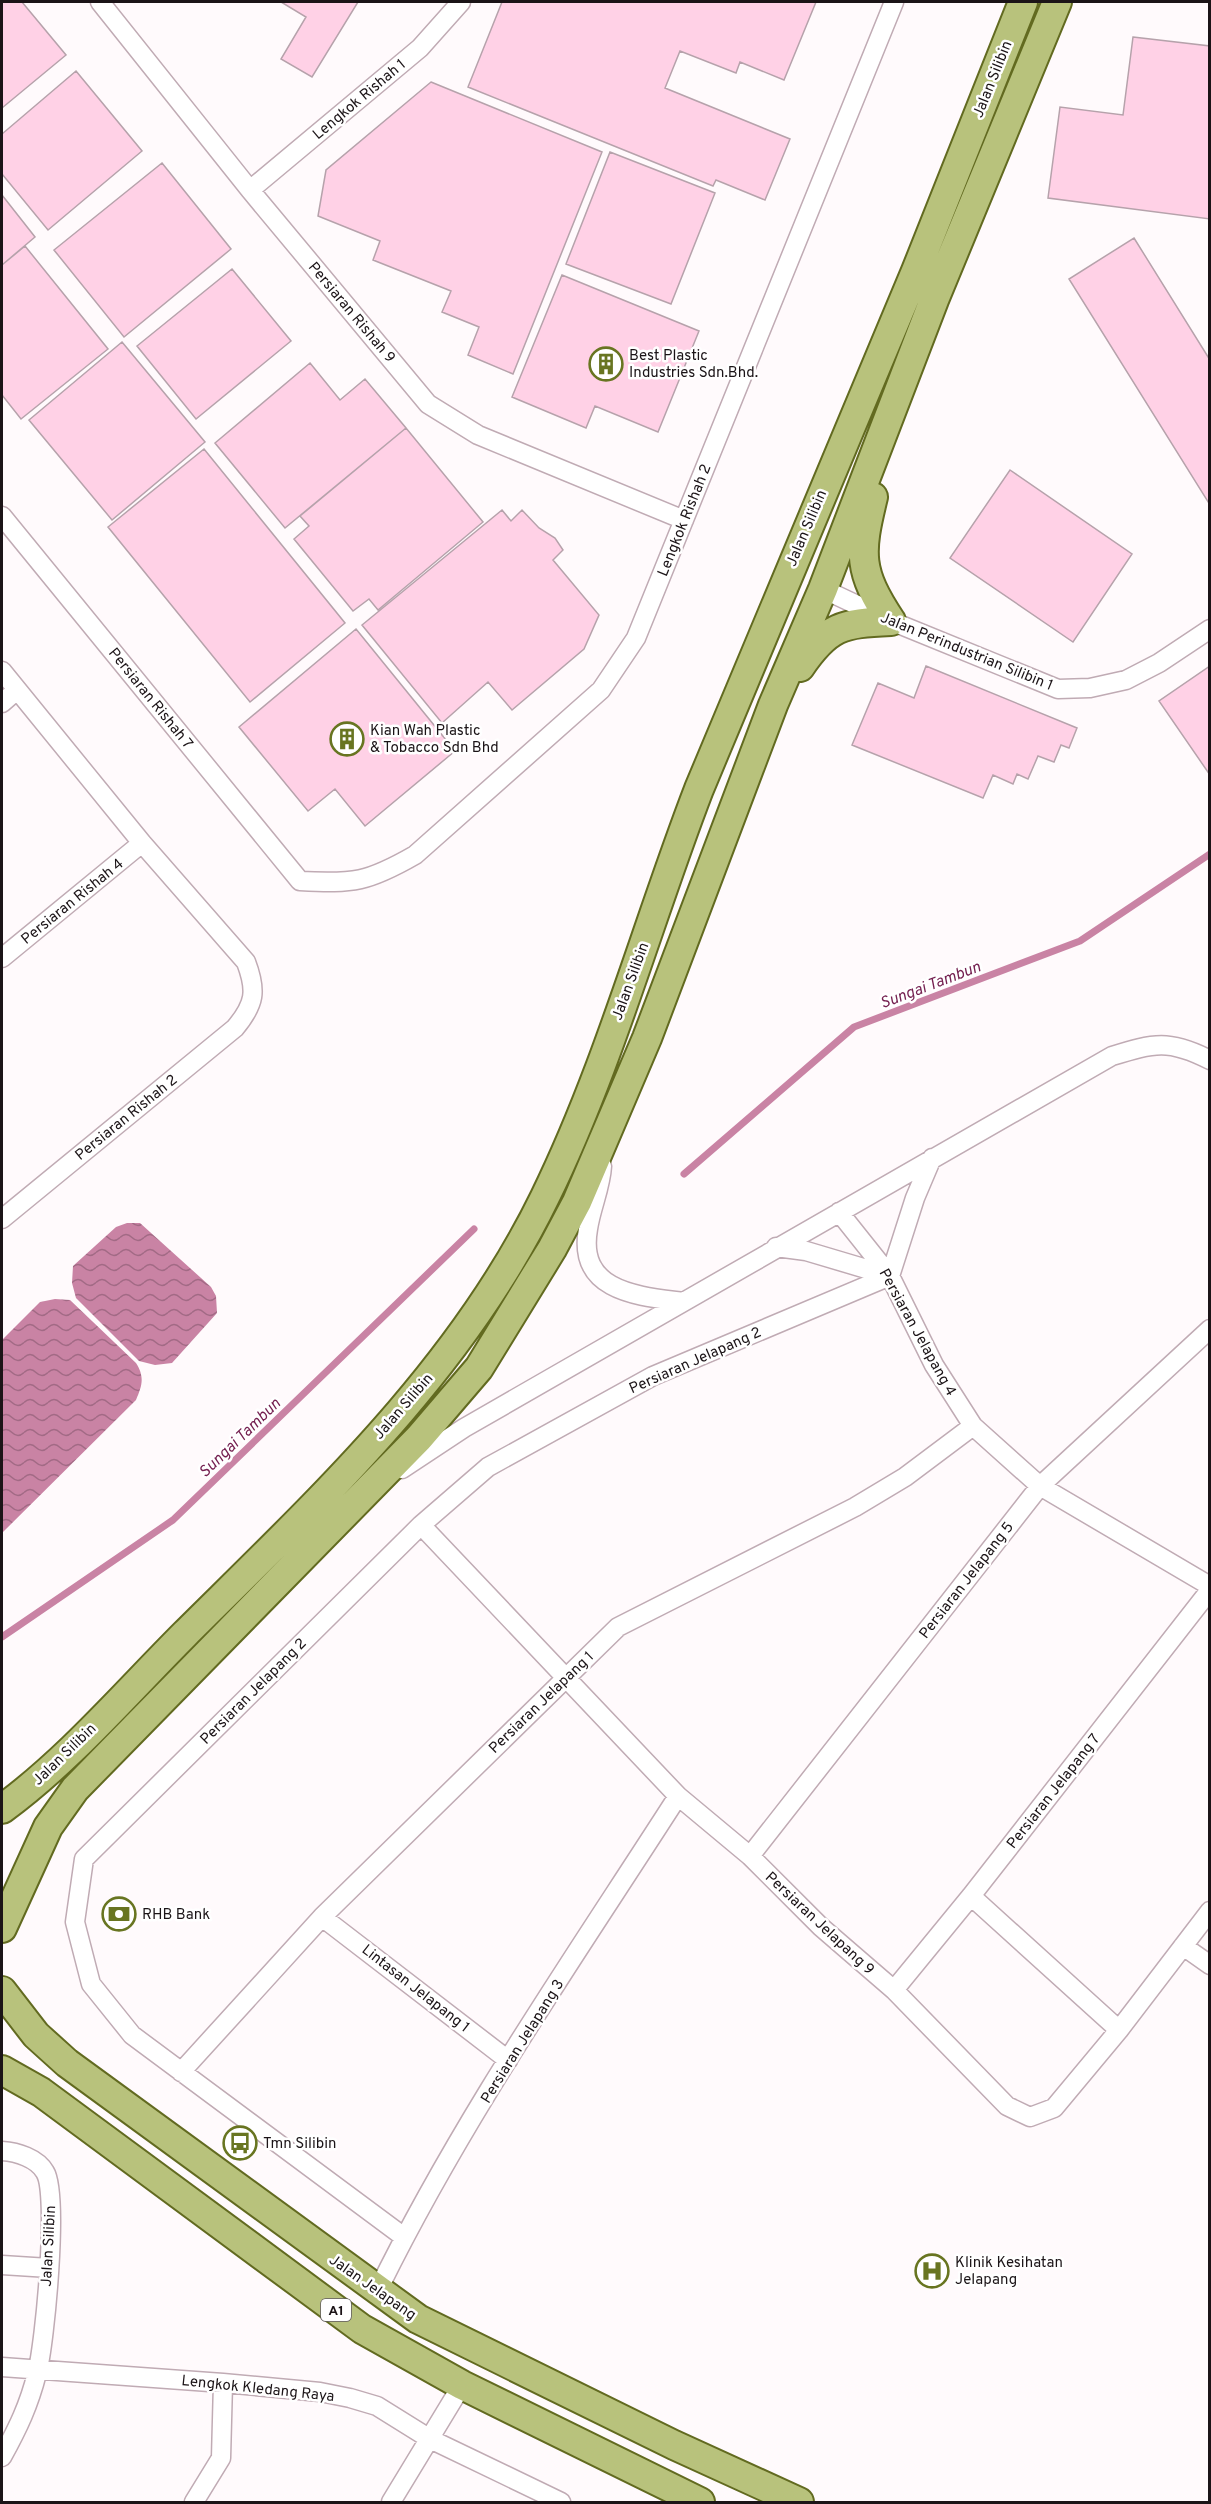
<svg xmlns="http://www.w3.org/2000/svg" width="1211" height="2504" font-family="Overpass,sans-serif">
<defs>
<pattern id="water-waves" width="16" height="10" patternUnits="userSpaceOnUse" patternTransform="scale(1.5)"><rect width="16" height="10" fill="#c983a4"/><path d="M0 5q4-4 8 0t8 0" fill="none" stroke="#a26a85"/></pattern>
</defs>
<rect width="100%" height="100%" fill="#fffafc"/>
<path fill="url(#water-waves)" d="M127 1223H140L211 1287 216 1296 217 1313 172 1363 155 1365 139 1361 76 1298 72 1283 73 1266 116 1227Z
M55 1299 70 1300 136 1363C145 1377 142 1386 136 1400L2 1533V1340L40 1302Z"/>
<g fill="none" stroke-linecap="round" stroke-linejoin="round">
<path stroke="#c983a4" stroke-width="7" d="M684 1174 854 1027 1080 941 1210 854
M2 1637 173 1520 474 1229"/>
</g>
<path fill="#ffd1e6" stroke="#b6a2ab" stroke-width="1.5" d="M2 2H22L66 55 2 108Z
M281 2H358L312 77 281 59 306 17Z
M502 2H816L784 80 740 62 736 73 680 51 665 88 790 139 765 200 716 180 713 186 468 87Z
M1133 37 1210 46V219L1048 198 1060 107 1123 115Z
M76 71 142 151 48 230 2 174V134Z
M431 82 602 152 513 374 468 355 479 327 442 312 451 291 373 260 380 241 318 216 326 170Z
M610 152 715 193 671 304 566 264Z
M162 163 231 249 124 337 54 250Z
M2 195 35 237 2 265Z
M1134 238 1210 360V505L1069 279Z
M25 246 108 349 21 419 2 395V265Z
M232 269 291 341 196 419 137 346Z
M562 275 699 331 658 432 595 406 586 428 512 397Z
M122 342 205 442 112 520 29 420Z
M310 363 340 400 365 379 406 428 285 528 215 443Z
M406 428 483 522 378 610 369 599 353 611 294 539 309 526 300 516Z
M204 449 345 623 250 702 108 527Z
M1010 470 1132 554 1073 642 950 558Z
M502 510 511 521 522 510 539 528 555 538 563 550 553 560 599 615 584 649 512 710 488 682 442 723 362 625Z
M356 629 455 751 365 826 335 789 308 811 239 727Z
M926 666 1077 728 1069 748 1061 745 1054 762 1038 756 1028 779 1017 774 1013 784 993 775 983 798 852 745 878 683 914 698Z
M1210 666V775L1159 701Z"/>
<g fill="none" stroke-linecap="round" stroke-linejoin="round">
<defs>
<path id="street" d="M100 2 250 190 428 404 478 435 684 520
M250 190 420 48 461 2
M2 516 300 881C354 884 368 882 415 855L601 690 636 638 894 2
M823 589 891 621 1058 689 1090 688 1126 680 1159 663 1210 629
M2 671 142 843 246 962C257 991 255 1004 235 1028L2 1219
M2 703 17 690
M2 958 142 843
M602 1166C601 1187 591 1208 588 1229 577 1292 638 1296 683 1302
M839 1212 890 1276 934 1365 973 1426 1040 1486 1210 1586
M776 1247 806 1251 890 1276
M890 1276 915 1198 932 1158
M402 1469 464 1428 1112 1056C1154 1043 1169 1039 1210 1060
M421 1525 678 1796 750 1856 821 1927 894 1990 1007 2106 1030 2117 1054 2108 1119 2030 1210 1911
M750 1856 1040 1486 1210 1329
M971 1896 1119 2030
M322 1917 508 2060
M1183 1946 1210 1965
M894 1990 971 1896 1210 1590
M181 2072 322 1917 618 1627 855 1507 905 1477 973 1426
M2 2151C17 2152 37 2158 45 2172 59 2194 45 2343 37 2373 29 2405 18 2428 2 2457
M404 2237 132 2035 91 1984 75 1922 84 1859 421 1525 488 1467 653 1376 890 1276
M2 2265 49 2268
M377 2292C462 2118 574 1958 678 1796
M2 2367 223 2383 320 2392 350 2398 377 2406 430 2439 561 2502
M194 2502 221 2458 223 2383
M391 2502 462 2385"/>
<path id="primary" d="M873 497C859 554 858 571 891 621
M800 667C828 626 842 623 891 621
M2 1809C69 1760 126 1693 185 1634 319 1501 461 1370 545 1197 609 1066 647 924 699 789L916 271 1023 2
M2 1928 48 1827 75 1789 419 1438 479 1368 552 1249 577 1202 647 1038 773 705 823 589 934 300 1057 2
M2 1991 36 2035 67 2063 418 2319 674 2445 799 2502
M2 2070 41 2092 362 2329 462 2385 700 2502"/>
</defs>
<use href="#street" stroke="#c0abb4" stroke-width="21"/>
<use href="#primary" stroke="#626a20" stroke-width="32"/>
<use href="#street" stroke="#fff" stroke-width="18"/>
<use href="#primary" stroke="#b8c27c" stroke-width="28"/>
</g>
<defs>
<symbol id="building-ring" viewBox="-11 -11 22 22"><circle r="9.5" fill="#fff" stroke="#687521" stroke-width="1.5"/><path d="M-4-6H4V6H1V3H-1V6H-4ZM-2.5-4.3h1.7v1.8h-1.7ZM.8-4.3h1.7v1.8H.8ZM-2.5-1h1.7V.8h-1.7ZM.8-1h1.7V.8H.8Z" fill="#687521"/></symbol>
<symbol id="bank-ring" viewBox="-11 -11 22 22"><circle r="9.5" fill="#fff" stroke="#687521" stroke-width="1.5"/><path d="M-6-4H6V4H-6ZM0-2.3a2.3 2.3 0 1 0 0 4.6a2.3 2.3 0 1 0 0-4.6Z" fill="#687521"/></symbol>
<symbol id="bus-ring" viewBox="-11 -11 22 22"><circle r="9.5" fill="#fff" stroke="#687521" stroke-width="1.5"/><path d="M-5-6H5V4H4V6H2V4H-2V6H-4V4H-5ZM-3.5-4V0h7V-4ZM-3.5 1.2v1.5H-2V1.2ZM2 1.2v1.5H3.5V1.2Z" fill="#687521"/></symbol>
<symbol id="hospital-ring" viewBox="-11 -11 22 22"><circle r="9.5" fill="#fff" stroke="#687521" stroke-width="1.5"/><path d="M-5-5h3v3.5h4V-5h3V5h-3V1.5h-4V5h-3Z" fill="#687521"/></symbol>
</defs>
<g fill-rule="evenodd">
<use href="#building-ring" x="587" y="345" width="38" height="38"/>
<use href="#building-ring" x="328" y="720" width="38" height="38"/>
<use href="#bank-ring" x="100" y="1895" width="38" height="38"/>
<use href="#bus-ring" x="221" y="2124" width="38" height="38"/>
<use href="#hospital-ring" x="913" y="2252" width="38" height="38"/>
</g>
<g text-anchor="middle" stroke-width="5" stroke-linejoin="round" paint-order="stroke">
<rect fill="#fff" stroke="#5f5a5d" stroke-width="1.5" x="321" y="2299" width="30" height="22" rx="4.5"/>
<g font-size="14" font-weight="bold" fill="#1b1417">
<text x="336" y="2315">A1</text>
</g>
<g font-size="15" fill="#1b1417" stroke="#fff">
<text transform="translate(992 79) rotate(-68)" y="5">Jalan Silibin</text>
<text transform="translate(359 99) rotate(-40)" y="5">Lengkok Rishah 1</text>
<text transform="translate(352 312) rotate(50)" y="5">Persiaran Rishah 9</text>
<text transform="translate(684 520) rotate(-68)" y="5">Lengkok Rishah 2</text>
<text transform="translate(806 528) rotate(-67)" y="5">Jalan Silibin</text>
<text transform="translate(967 651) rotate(22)" y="5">Jalan Perindustrian Silibin 1</text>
<text transform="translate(151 698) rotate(51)" y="5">Persiaran Rishah 7</text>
<text transform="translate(72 901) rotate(-39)" y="5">Persiaran Rishah 4</text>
<text transform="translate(630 981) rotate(-70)" y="5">Jalan Silibin</text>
<text transform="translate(126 1117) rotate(-39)" y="5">Persiaran Rishah 2</text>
<text transform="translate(918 1332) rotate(61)" y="5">Persiaran Jelapang 4</text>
<text transform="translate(695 1360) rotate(-24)" y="5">Persiaran Jelapang 2</text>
<text transform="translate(403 1406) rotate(-49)" y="5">Jalan Silibin</text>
<text transform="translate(966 1580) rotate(-52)" y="5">Persiaran Jelapang 5</text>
<text transform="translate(253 1691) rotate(-45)" y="5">Persiaran Jelapang 2</text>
<text transform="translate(541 1702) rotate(-44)" y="5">Persiaran Jelapang 1</text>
<text transform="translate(64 1754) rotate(-44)" y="5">Jalan Silibin</text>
<text transform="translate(1053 1791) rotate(-52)" y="5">Persiaran Jelapang 7</text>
<text transform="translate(820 1923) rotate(43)" y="5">Persiaran Jelapang 9</text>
<text transform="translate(416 1988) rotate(38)" y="5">Lintasan Jelapang 1</text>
<text transform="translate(522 2041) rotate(-58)" y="5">Persiaran Jelapang 3</text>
<text transform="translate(48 2246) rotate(-87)" y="5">Jalan Silibin</text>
<text transform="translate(373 2287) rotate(35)" y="5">Jalan Jelapang</text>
<text transform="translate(258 2388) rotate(6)" y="5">Lengkok Kledang Raya</text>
</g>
<g font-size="15" fill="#1b1417" stroke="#fff" text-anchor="start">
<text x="629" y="360">Best Plastic<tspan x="629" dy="17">Industries Sdn.Bhd.</tspan></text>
<text x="370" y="735">Kian Wah Plastic<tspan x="370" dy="17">&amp; Tobacco Sdn Bhd</tspan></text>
<text x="142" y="1919">RHB Bank</text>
<text x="263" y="2148">Tmn Silibin</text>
<text x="955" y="2267">Klinik Kesihatan<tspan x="955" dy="17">Jelapang</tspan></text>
</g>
<g font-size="16" font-style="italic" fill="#752151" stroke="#fff">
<text transform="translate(930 984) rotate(-21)" y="6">Sungai Tambun</text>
<text transform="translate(239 1437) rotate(-44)" y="6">Sungai Tambun</text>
</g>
</g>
<rect width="1211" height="2504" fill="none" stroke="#1b1417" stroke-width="6"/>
</svg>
